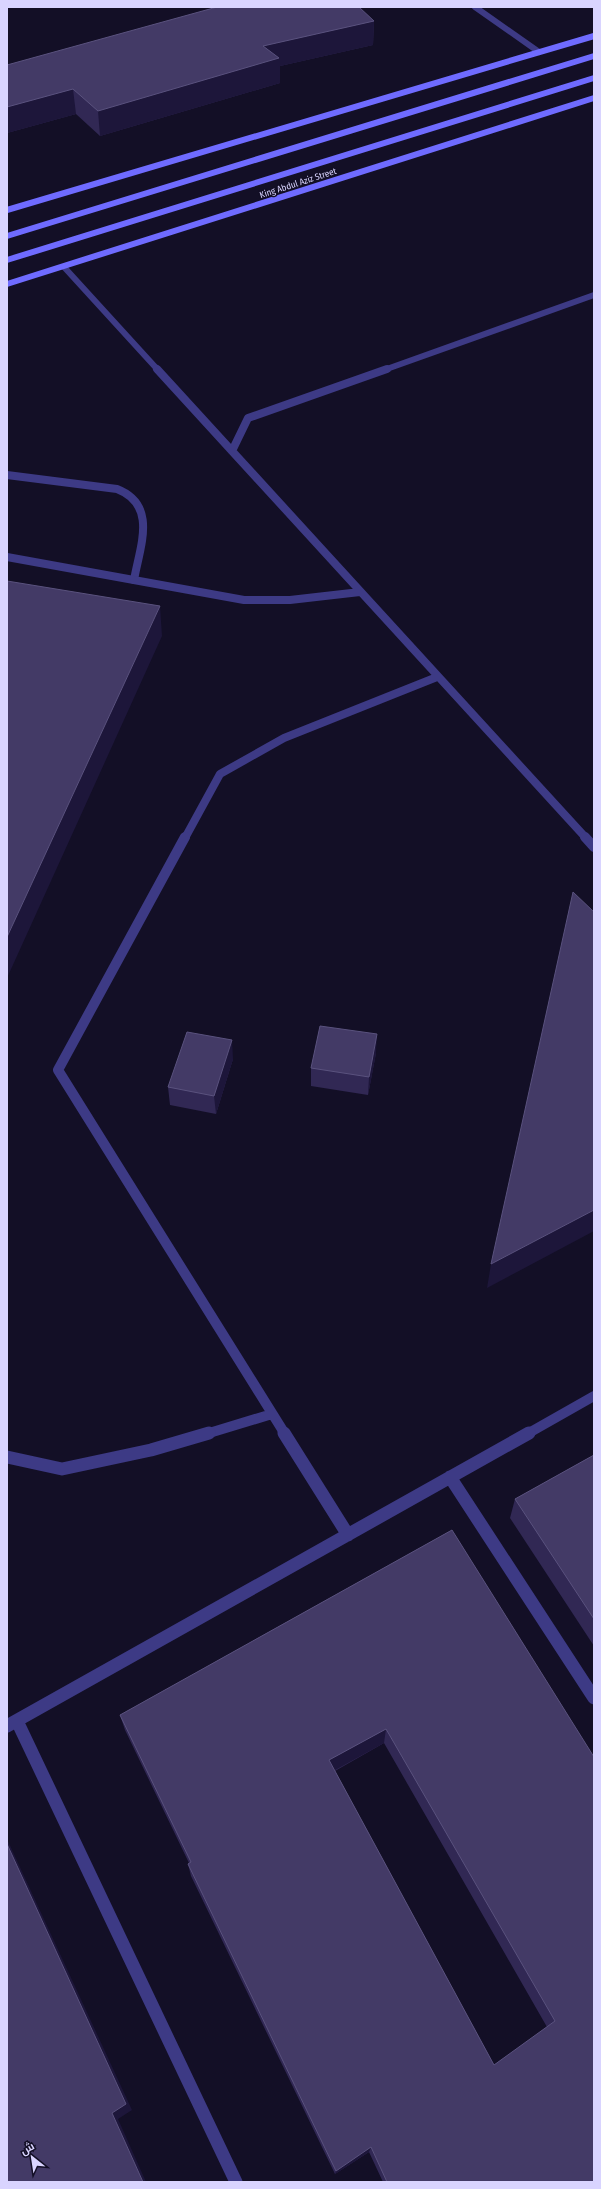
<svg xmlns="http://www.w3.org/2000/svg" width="601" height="2189" font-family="'Fira Sans Condensed',Cairo,sans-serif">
<rect width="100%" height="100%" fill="#130f26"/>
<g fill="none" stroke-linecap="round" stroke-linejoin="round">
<path stroke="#3d3a85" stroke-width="6" d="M475 7 539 52"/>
<path stroke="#3d3a85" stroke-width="8" d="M7 475 117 489C158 505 140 546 134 580"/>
<path stroke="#3d3a85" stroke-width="6" d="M64 267 158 370
M384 370 594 295"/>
<path stroke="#3d3a85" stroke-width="8" d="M157 369 586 838
M232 451 248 418 387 369
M7 557 244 600H290L360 592
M185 838 220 774 284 738 437 677"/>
<path stroke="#3d3a85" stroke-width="10" d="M185 837 58 1070 285 1434
M585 837 594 847
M206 1434 272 1414
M527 1434 594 1396"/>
<path stroke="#3d3a85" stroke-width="13" d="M284 1433 348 1535
M7 1457 62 1469 151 1450 209 1433
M450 1477 594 1698
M17 1721 236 2182
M7 1726 529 1433"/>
<path stroke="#6f6bff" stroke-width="6" d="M7 210 594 36
M7 236 594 56
M7 260 594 78
M7 284 594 98"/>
</g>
<path fill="#312854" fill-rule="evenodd" d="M374 21 373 45 280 66V83L100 136 76 114 7 133V65Z
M376 1053 368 1095 311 1086V1068Z
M233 1059 216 1114 170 1105 168 1087Z
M594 1455V1646L510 1518 515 1499Z
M452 1530 594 2182H383L369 2152 335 2174 191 1876 188 1864 189 1863 125 1730 120 1715ZM384 1743 547 2027 494 2065 335 1771Z"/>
<path fill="#1d163a" d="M374 21 373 45 280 66V83L100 136 98 111 263 46Z
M73 89 76 114 7 133V107Z
M160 606 162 636 7 978V937Z
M377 1034 376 1053 368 1095 369 1077Z
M232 1040 233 1059 216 1114 214 1096Z
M594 1210V1231L487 1288 491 1264Z
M386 1729 384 1743 328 1774 329 1760Z
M7 1839 132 2110 118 2119 146 2182H143L112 2113 7 1844Z
M371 2147 369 2152 335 2174 336 2171Z"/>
<path fill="#433a66" stroke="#5a527e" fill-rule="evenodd" d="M217 7H359L374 21 263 46 279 58 98 111 73 89 7 107V65Z
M7 581 160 606 7 937Z
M573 892 594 912V1210L491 1264Z
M320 1026 377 1034 369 1077 311 1068Z
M187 1032 232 1040 214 1096 168 1087Z
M594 1455V1619L515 1499Z
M452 1530 594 1757V2182H387L371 2147 336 2171 188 1864 191 1862 120 1715ZM386 1729 555 2021 494 2065 329 1760Z
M7 1844 126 2104 112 2113 143 2182H7Z"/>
<g text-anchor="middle" stroke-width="3" stroke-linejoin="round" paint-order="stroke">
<g font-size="9" fill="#d9d4ff" stroke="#130f26">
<text transform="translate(298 183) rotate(-18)" y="3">King Abdul Aziz Street</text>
</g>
</g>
<rect width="601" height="2189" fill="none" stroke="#d9d4ff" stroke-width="16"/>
<g transform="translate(32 2157) rotate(330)" stroke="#130f26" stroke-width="3" paint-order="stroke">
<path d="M0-3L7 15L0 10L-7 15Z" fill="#d9d4ff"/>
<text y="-6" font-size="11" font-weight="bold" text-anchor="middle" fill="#d9d4ff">ش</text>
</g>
</svg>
